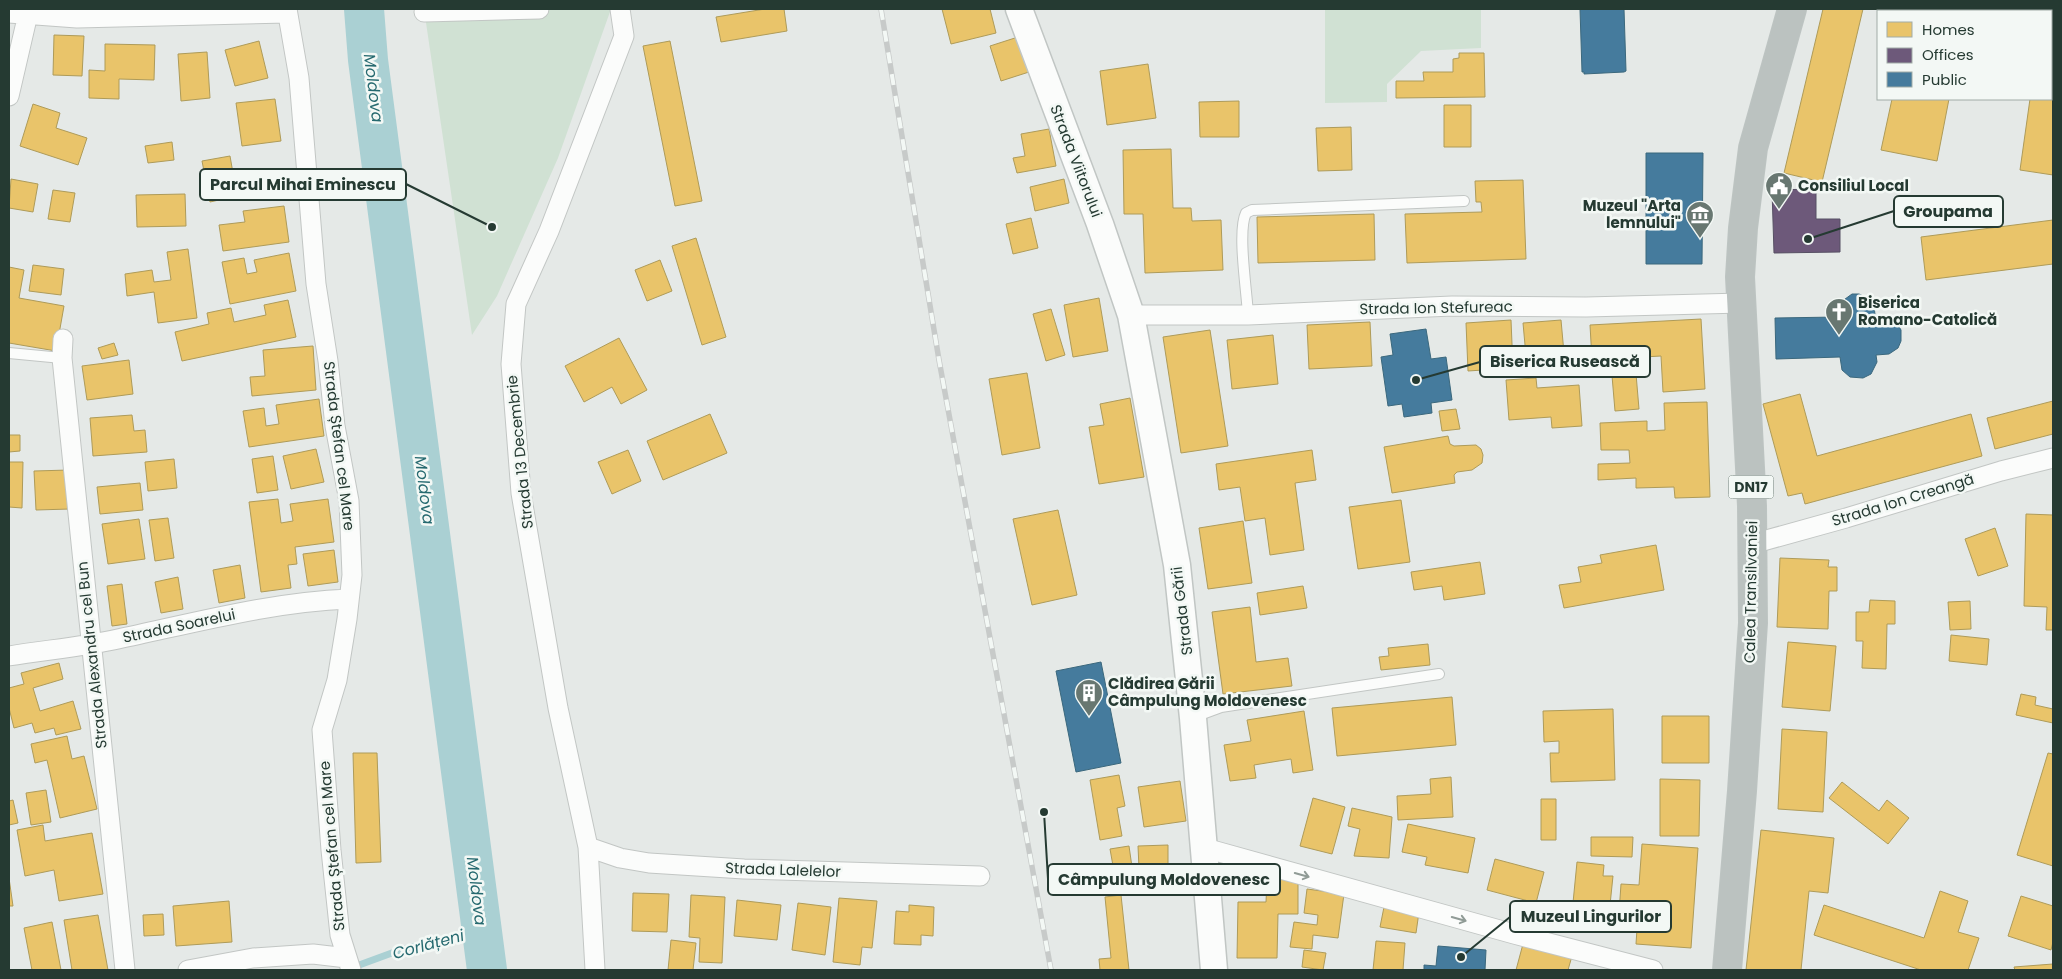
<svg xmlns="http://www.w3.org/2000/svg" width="2062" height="979" font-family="Poppins,sans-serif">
<rect width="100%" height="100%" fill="#e5e9e7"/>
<path fill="#d0e1d3" d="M424 9H611L558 158 497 296 472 335Z
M1325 9H1481V48L1421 51 1387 84V102L1325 103Z"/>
<path fill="#e9c46a" stroke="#ae9b59" d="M765 9H784L787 31 721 42 716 17Z
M942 9H990L996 33 951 44Z
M1823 9H1863L1822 182 1784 173Z
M54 35 84 36 82 76 53 75Z
M1018 37 1029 72 1001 81 990 46Z
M259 41 268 78 235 86 225 50Z
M670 41 702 201 675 206 643 46Z
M105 44 155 45 154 80 119 79V99L89 98V70L105 71Z
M207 52 210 98 181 101 178 54Z
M1459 53H1484L1485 97 1396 98V81H1424L1423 72H1453V59L1459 58Z
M1148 64 1156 118 1107 125 1100 71Z
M2051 92 2053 93V175L2020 170 2030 99H2051Z
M275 99 281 141 242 146 236 103Z
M1892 99H1949L1937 161 1881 150Z
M1239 101V137H1200L1199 102Z
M33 104 60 113 56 128 87 138 78 165 20 146Z
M1444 105H1471V147H1444Z
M1351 127 1352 170 1318 171 1316 128Z
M1049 129 1056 166 1017 173 1013 158 1025 156 1021 134Z
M172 142 174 160 148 163 145 146Z
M1171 149 1173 208H1191L1192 221 1221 220 1223 270 1145 273 1143 214H1124L1123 150Z
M230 156 237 196 210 202 202 161Z
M11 179 38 184 33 212 9 208Z
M1064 179 1069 203 1035 211 1030 187Z
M1523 180 1526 259 1407 263 1405 214 1482 212 1481 202H1476L1475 181Z
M53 190 75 193 70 222 48 219Z
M185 194 186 226 137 227 136 195Z
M284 206 289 242 223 251 219 225 245 222 243 211Z
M1374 214 1375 260 1258 263 1257 217Z
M1031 218 1038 248 1013 254 1006 224Z
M2053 220V264L1926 280 1921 237Z
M696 238 726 337 702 345 672 246Z
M188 249 197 318 158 323 154 292 127 296 125 274 152 270 154 282 171 280 167 252Z
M289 253 296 291 230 304 222 262 244 258 247 274 257 272 254 260Z
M660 260 672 291 647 301 635 270Z
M33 265 64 269 61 295 29 291Z
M9 267 24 270 19 298 64 306 56 351 9 343Z
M1099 298 1108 351 1073 357 1064 305Z
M288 300 296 337 182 361 175 332 209 324 207 313 231 308 234 322 266 315 264 305Z
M1051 309 1065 355 1046 361 1033 314Z
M1701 319 1705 389 1663 392 1661 356 1592 360 1590 325Z
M1511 320 1513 368 1468 371 1466 323Z
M1561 320 1565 364 1527 367 1523 323Z
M1370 322 1372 366 1309 369 1307 325Z
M1210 330 1228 446 1181 453 1163 337Z
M1273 335 1278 384 1232 389 1227 340Z
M619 338 647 390 621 404 612 387 584 402 565 366Z
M114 343 118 355 102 359 98 348Z
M313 346 316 390 252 396 250 377 265 376 263 350Z
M129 360 133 394 87 400 82 366Z
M1635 362 1639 409 1615 411 1611 364Z
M1027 373 1040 448 1002 455 989 379Z
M1536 378 1537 388 1579 385 1582 426 1552 428 1551 417 1509 420 1506 380Z
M1800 394 1817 456 1971 414 1982 456 1805 504 1802 493 1788 496 1763 404Z
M1130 398 1144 477 1099 484 1089 427 1104 425 1100 404Z
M319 399 324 436 249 447 243 411 264 408 266 426 279 424 276 405Z
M2053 401V434L1995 449 1987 418Z
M1707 402 1710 497 1675 498 1674 487 1636 488V478L1598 480V464L1630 463 1629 450H1601L1600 423 1647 421V431L1665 430 1664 403Z
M1456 409 1460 429 1442 431 1439 411Z
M710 414 727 453 663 480 647 441Z
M132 415 134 431 145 430 147 452 93 456 90 418Z
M9 435H20V451L9 452Z
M1448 436 1450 444 1454 446 1476 445 1481 449 1483 455 1482 463 1472 470 1457 472 1454 475 1455 483 1392 493 1384 447Z
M316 449 324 482 291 489 283 456Z
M628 450 641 481 612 494 598 462Z
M1312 450 1316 480 1295 483 1304 550 1270 555 1265 518 1245 521 1240 487 1219 490 1216 464Z
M273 456 278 490 257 493 252 459Z
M174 459 177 488 148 491 145 462Z
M9 462H23L22 508 9 507Z
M69 470 70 509 36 510 34 471Z
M140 483 143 510 100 514 97 487Z
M278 499 281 523 293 521 290 504 328 499 334 542 295 547 297 564 288 565 291 588 261 592 249 502Z
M1401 500 1410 562 1358 569 1349 507Z
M1058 510 1077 595 1032 605 1013 519Z
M2026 514 2053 515V630H2046L2047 607 2024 606Z
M168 518 174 558 155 561 149 520Z
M139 519 145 559 108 564 102 524Z
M1243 521 1252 583 1208 589 1199 528Z
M1995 528 2008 566 1978 576 1965 539Z
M1656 545 1664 590 1564 608 1559 585 1581 582 1578 567 1602 563 1600 555Z
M334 550 338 582 308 586 303 554Z
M1780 558 1829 560 1828 567H1837V591H1829L1828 629 1777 627Z
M1480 562 1485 594 1444 600 1442 586 1414 590 1411 572Z
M240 565 245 598 219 603 213 570Z
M178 577 183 609 161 613 155 582Z
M122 584 127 624 112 626 107 586Z
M1303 586 1307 608 1260 615 1257 593Z
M1870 600 1895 601V624H1887L1886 669 1862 668 1863 641H1856V612H1869Z
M1970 601 1971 629 1950 630 1948 602Z
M1250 607 1256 662 1288 658 1292 686 1223 694 1212 612Z
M1951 635 1989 639 1987 665 1949 661Z
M1788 642 1836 646 1830 711 1782 707Z
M1428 644 1430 665 1381 670 1379 657 1389 656 1388 648Z
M59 663 63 679 33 688 40 711 73 701 81 729 56 735 54 728 35 733 32 723 14 728 9 708V688L24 684 21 673Z
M2021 694 2036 697 2035 705 2053 709V723L2016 715Z
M1452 697 1456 745 1337 756 1332 708Z
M1613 709 1615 780 1551 782 1550 753H1559V741L1544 742 1543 711Z
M1304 711 1313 770 1293 773 1291 759 1254 765 1256 778 1230 781 1224 745 1251 741 1247 720Z
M1662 716H1709V763H1662Z
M1782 729 1827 732 1823 812 1778 809Z
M67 736 72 759 84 756 97 809 60 818 47 760 35 763 31 744Z
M353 753H377L381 862 356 863Z
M2048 753 2053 754V866L2017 855Z
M1119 775 1125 806 1117 808 1122 836 1100 840 1090 780Z
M1451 777 1453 817 1398 820 1397 796 1431 794 1430 779Z
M1660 779 1700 780 1699 836H1660Z
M1180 781 1186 821 1144 827 1138 787Z
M1842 782 1879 811 1887 800 1909 818 1888 844 1829 798Z
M46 790 51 822 31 825 26 793Z
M1313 798 1345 807 1332 854 1300 846Z
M1541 799H1556V840H1541Z
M13 800 18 823 9 825V801Z
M1352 808 1392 817 1389 858 1354 856 1360 829 1348 826Z
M1408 824 1475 838 1468 873 1425 865 1427 857 1402 852Z
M43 825 45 841 92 833 103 894 59 901 54 870 25 876 17 830Z
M1761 830 1834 838 1828 893 1809 891 1801 970H1746Z
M1591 837H1633L1632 857 1591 856Z
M1642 844 1698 848 1691 948 1636 944 1638 914 1619 913 1621 884 1639 885Z
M1168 845V867L1139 868 1138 846Z
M1129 846 1133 874 1115 877 1110 849Z
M1495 859 1544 872 1536 903 1487 890Z
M1577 862 1604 865 1603 876H1613L1610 905 1598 904 1597 915 1572 913Z
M9 878 13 906H9Z
M1267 879H1298V914H1278L1277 958H1237L1238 902H1266Z
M1307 889 1344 894 1338 938 1313 935 1312 949 1290 947 1294 922 1317 925 1318 915 1304 913Z
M1940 891 1968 901 1958 932 1979 938 1968 970H1921L1814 935 1824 905 1924 938Z
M633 893 669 894 667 932 632 931Z
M691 895 725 897 722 963 699 962 700 938 689 937Z
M1121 895 1129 970H1100L1099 959 1111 958 1105 897Z
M2021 896 2053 906V942L2051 950 2008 936Z
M839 898 877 901 872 948 862 947 860 965 833 962Z
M737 900 781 905 777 940 734 936Z
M229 901 232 942 176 946 173 906Z
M798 903 831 907 825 955 792 950Z
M909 905 934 907 933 936 921 935V945L894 944 896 911 909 912Z
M1384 907 1419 912 1416 933 1380 927Z
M163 914 164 935 144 936 143 915Z
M98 915 108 970H72L64 920Z
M52 922 61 970H32L24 928Z
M671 940 696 943 693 970H668Z
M1376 941 1405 943 1403 970H1373Z
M1523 944 1572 956 1568 970H1516Z
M1304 950 1326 953 1323 970 1302 967Z
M2053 964V970H2015L2014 967Z"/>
<path fill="#6d597a" stroke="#575064" d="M1816 189V219H1840V252L1774 253 1772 190Z"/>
<path fill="#457b9d" stroke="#3b687d" d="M1580 9H1624L1626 71 1624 72 1584 74V72H1582Z
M1646 153H1703L1702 264H1646Z
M1852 294H1859L1868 298 1874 305 1875 315H1883L1894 318 1901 330V341L1898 348 1889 354 1876 355 1877 362 1871 374 1863 378 1850 377 1842 370 1840 357 1776 359 1775 318 1838 317V307L1841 302Z
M1426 329 1431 359 1446 357 1452 400 1431 403 1432 413 1404 417 1402 404 1388 406 1381 357 1393 355 1390 334Z
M1101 662 1121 763 1076 772 1056 671Z
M1438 946 1486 950 1485 970H1424V965L1436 966Z"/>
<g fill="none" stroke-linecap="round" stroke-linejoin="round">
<path stroke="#aad0d3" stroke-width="7" d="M351 968 400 950 481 930"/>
<path stroke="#aad0d3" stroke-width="40" d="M364 9 368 60 487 970"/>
<defs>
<path id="lane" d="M1248 315C1247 292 1237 231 1246 213L1252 210 1464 201
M9 353 62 358
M1194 717 1221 707 1439 674"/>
<path id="street" d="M287 9 299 78 316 284 328 361 335 426 349 501 352 575 347 619 337 680 322 730 331 850 340 935 351 970
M424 12 539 9
M9 13 77 18 287 13
M9 96 28 14
M1131 315H1248L1452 306 1586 307 1742 303
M63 339 62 358 125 970
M1752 544 1846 518 2001 471 2053 458
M9 656C45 650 82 647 118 639 194 623 271 602 349 599
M588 847 620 858 649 863 744 869 980 876
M1205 848 1514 934 1653 970
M188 970 253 958 313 954 347 958
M595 970 588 847 558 708 521 493 511 364 516 304 549 231 624 36 620 9"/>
<path id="secondary" d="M1019 9 1100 224 1131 315 1177 565 1193 718 1214 970"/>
<path id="highway" d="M1727 970 1742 791 1753 623 1752 506 1740 277 1743 228 1753 148 1792 9"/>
</defs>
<use href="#lane" stroke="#c2c6c4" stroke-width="12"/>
<use href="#street" stroke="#c2c6c4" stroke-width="21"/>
<use href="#secondary" stroke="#c1c6c4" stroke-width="29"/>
<use href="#highway" stroke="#bdc4c2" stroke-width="30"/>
<use href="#lane" stroke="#fbfcfb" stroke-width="10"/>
<use href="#street" stroke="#fbfcfb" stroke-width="19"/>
<use href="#secondary" stroke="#fbfcfb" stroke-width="26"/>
<use href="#highway" stroke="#bbc2c0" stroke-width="28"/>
<defs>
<path id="rail" d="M881 9 939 360 1051 970"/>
</defs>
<use href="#rail" stroke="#c7cac9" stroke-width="5.5"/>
<use href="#rail" stroke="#f3f8f5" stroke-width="4" stroke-dasharray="11" stroke-linecap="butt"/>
</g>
<defs><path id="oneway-shaft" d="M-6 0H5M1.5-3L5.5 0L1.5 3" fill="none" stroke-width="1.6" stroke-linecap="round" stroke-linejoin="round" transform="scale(1.25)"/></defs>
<g stroke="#909b96">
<use href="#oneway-shaft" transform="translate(1302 875) rotate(16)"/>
<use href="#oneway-shaft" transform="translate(1459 919) rotate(16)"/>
</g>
<defs>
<symbol id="civic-pin" viewBox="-11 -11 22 30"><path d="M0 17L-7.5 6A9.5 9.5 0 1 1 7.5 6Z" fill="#687771" stroke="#f3f8f5"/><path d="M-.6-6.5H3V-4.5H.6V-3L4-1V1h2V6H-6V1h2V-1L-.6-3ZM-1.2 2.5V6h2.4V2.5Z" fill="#fff"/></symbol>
<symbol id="museum-pin" viewBox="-11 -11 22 30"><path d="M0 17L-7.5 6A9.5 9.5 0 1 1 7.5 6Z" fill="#687771" stroke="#f3f8f5"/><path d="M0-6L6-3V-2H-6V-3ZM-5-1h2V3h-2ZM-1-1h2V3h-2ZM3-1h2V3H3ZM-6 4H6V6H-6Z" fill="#fff"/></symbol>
<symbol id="church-pin" viewBox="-11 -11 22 30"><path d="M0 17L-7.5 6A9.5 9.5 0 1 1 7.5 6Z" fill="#687771" stroke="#f3f8f5"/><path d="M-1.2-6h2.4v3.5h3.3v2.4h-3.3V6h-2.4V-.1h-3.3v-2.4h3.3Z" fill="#fff"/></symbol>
<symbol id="building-pin" viewBox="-11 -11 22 30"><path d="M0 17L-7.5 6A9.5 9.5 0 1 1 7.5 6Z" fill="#687771" stroke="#f3f8f5"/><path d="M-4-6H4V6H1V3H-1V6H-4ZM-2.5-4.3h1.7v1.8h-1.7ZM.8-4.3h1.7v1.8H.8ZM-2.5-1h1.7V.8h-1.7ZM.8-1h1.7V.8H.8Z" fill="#fff"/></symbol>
</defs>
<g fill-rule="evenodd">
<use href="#civic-pin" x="1763" y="170" width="32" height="43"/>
<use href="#museum-pin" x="1684" y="199" width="32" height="43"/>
<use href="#church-pin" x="1823" y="296" width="32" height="43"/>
<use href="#building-pin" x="1073" y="677" width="32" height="43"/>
</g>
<g text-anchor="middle" stroke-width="5" stroke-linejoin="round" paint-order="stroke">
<rect fill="#f3f8f5" stroke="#63736c" stroke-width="1" x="1728.5" y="475.5" width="45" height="23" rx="4"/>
<g font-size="14" font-weight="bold" fill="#253a32">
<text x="1751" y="492">DN17</text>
</g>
<g font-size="15" fill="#253a32" stroke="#f3f8f5">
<text transform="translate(1076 161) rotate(69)" y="5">Strada Viitorului</text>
<text transform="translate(1436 308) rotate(-1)" y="5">Strada Ion Stefureac</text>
<text transform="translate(339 446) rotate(83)" y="5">Strada Ștefan cel Mare</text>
<text transform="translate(520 452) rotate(-96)" y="5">Strada 13 Decembrie</text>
<text transform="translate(1903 500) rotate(-17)" y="5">Strada Ion Creangă</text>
<text transform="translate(1751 592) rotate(-89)" y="5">Calea Transilvaniei</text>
<text transform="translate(1182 611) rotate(-97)" y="5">Strada Gării</text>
<text transform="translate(179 626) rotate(-12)" y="5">Strada Soarelui</text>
<text transform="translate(92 655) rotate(-96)" y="5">Strada Alexandru cel Bun</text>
<text transform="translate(332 846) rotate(-95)" y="5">Strada Ștefan cel Mare</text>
<text transform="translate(783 870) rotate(2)" y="5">Strada Lalelelor</text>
</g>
<g font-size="15" font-weight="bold" fill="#253a32" stroke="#f3f8f5" text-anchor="start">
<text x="1798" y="191">Consiliul Local</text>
<text x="1681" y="211" text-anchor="end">Muzeul "Arta<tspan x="1681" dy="17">lemnului"</tspan></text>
<text x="1858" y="308">Biserica<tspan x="1858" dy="17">Romano-Catolică</tspan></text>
<text x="1108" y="689">Clădirea Gării<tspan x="1108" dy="17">Câmpulung Moldovenesc</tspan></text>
</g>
<g font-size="16" font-style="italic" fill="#25696f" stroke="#f3f8f5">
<text transform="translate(374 88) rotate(83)" y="6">Moldova</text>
<text transform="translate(425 490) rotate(83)" y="6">Moldova</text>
<text transform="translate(477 891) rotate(83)" y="6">Moldova</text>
<text transform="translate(428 944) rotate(-15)" y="6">Corlățeni</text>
</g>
</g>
<path fill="none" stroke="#253a32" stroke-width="2" d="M492 227L406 184M1808 239L1894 211M1416 380L1480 362M1044 812L1048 879M1461 957L1510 917"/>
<g fill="#253a32" stroke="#f3f8f5" stroke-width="2">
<circle cx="492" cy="227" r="5"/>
<circle cx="1808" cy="239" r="5"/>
<circle cx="1416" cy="380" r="5"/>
<circle cx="1044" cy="812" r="5"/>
<circle cx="1461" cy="957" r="5"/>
</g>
<g fill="#f3f8f5" stroke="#253a32" stroke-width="2">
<rect x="200" y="169" width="206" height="31" rx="5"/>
<rect x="1894" y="196" width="109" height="31" rx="5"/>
<rect x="1480" y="346" width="170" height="31" rx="5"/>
<rect x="1048" y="864" width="232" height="31" rx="5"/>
<rect x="1510" y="901" width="161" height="31" rx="5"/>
</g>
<g font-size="16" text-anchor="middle" font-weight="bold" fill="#253a32">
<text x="303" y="190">Parcul Mihai Eminescu</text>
<text x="1948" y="217">Groupama</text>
<text x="1565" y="367">Biserica Rusească</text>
<text x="1164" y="885">Câmpulung Moldovenesc</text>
<text x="1591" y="922">Muzeul Lingurilor</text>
</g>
<rect width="2062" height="979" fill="none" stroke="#253a32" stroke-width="20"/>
<rect x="1877" y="10" width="175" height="90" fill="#f3f8f5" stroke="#a1aca7"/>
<rect x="1887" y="22" width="25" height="15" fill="#e9c46a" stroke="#a1aca7"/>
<text x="1922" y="35" font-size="15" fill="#253a32">Homes</text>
<rect x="1887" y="48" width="25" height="15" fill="#6d597a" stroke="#a1aca7"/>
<text x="1922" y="60" font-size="15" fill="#253a32">Offices</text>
<rect x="1887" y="72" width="25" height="15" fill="#457b9d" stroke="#a1aca7"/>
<text x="1922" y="85" font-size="15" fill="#253a32">Public</text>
</svg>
